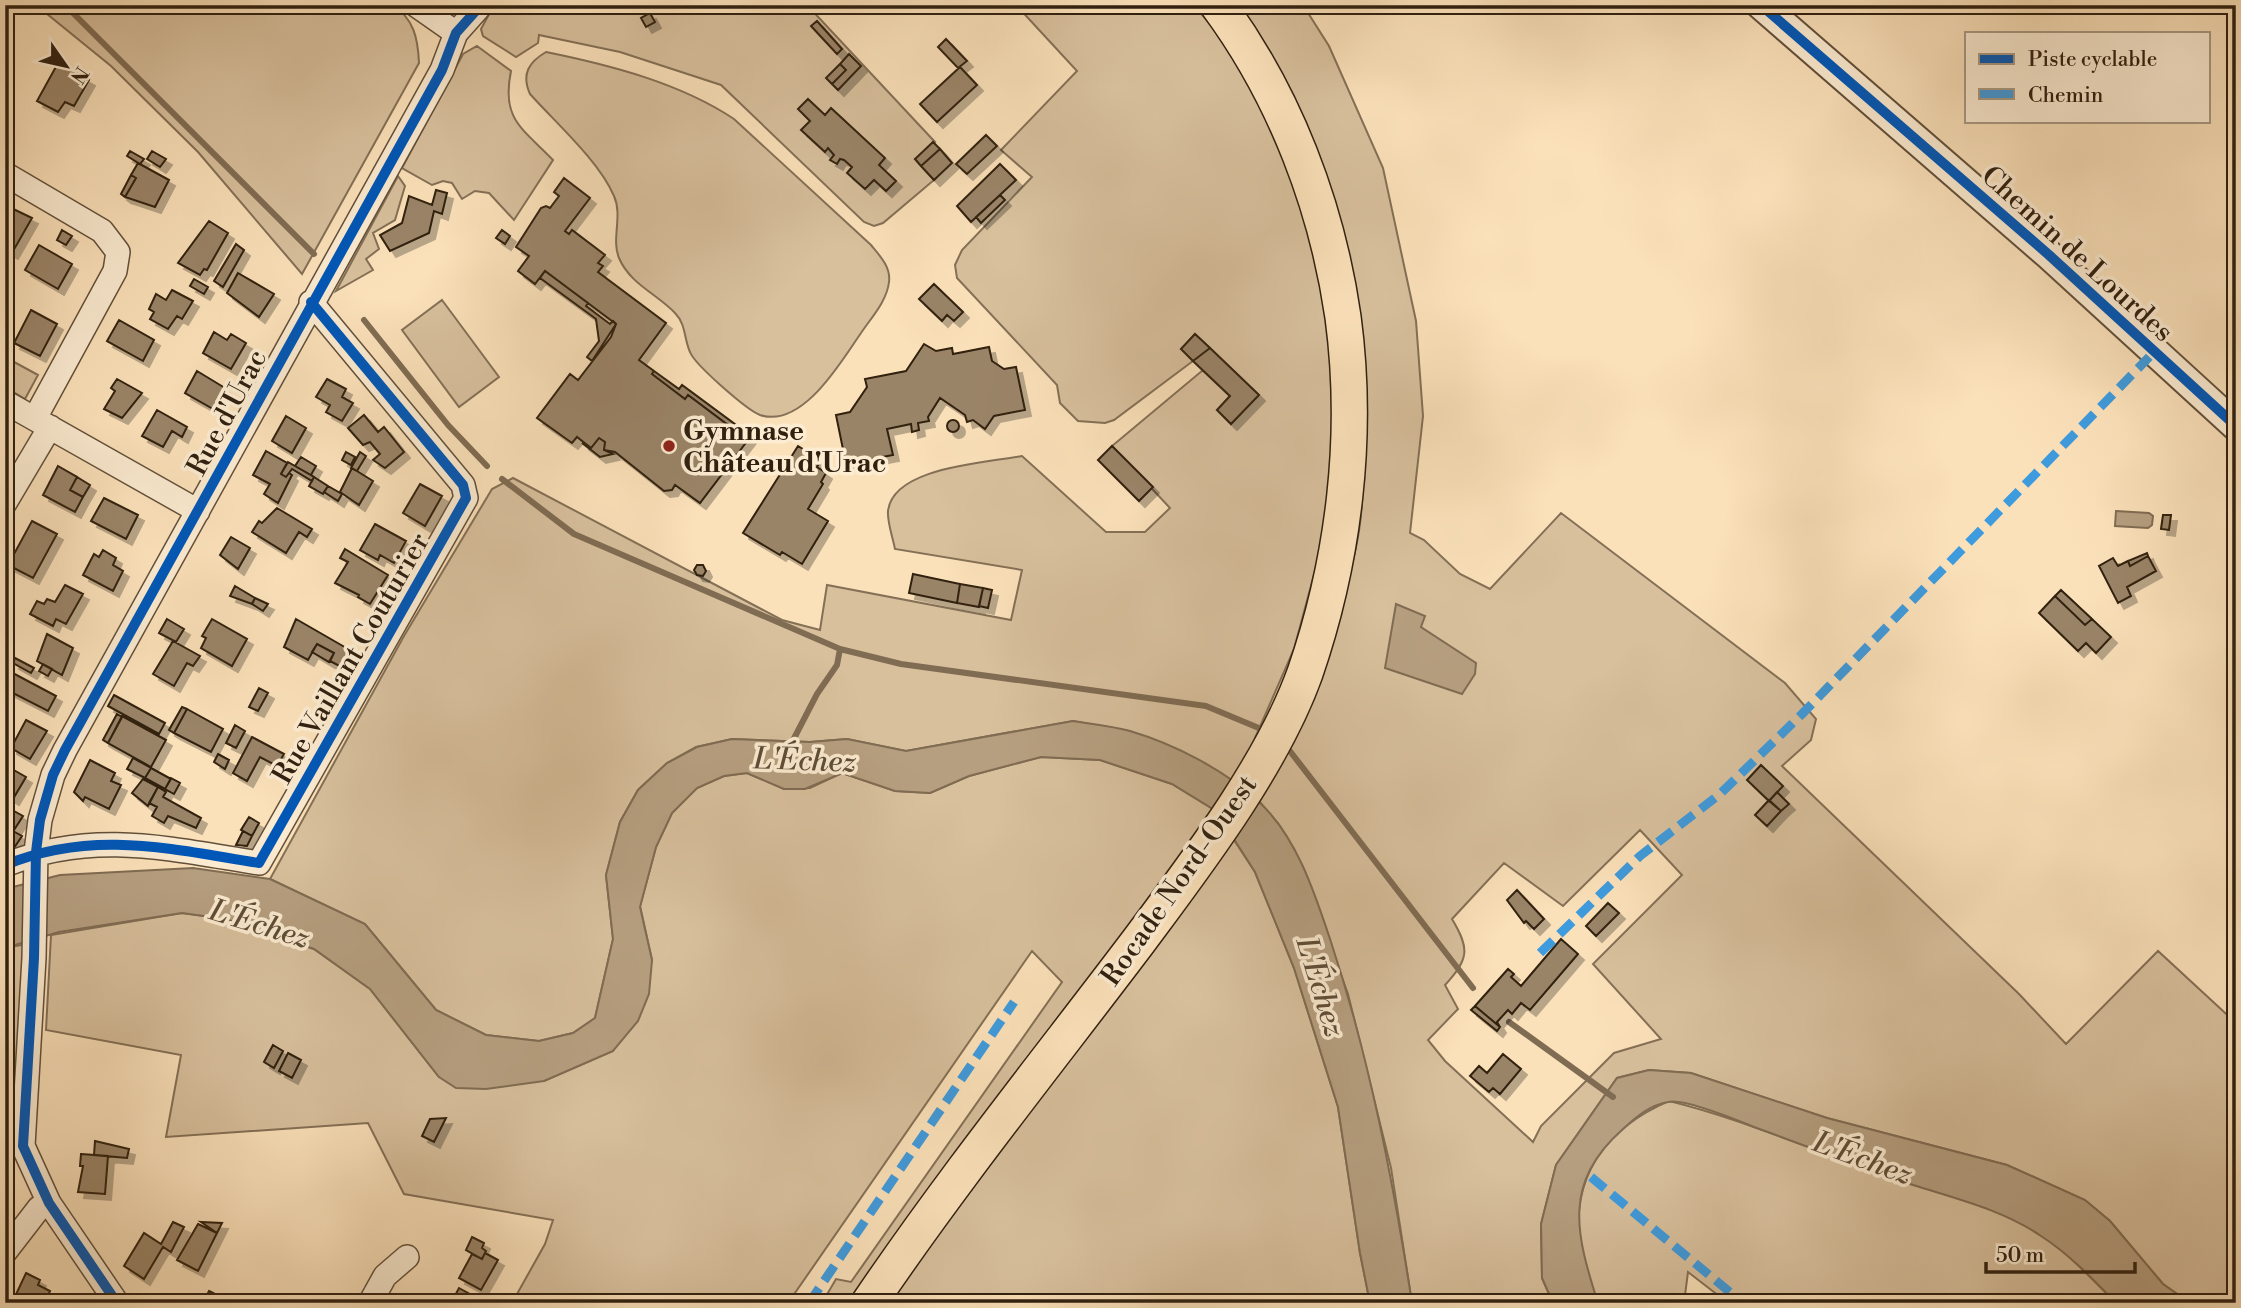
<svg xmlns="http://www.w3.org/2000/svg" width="2241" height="1308" font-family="'Libre Bodoni',serif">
<defs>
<filter id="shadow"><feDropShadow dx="6" dy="6" stdDeviation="0" flood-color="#0004"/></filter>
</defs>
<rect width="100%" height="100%" fill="#fbe1ba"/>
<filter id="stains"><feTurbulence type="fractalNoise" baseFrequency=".00286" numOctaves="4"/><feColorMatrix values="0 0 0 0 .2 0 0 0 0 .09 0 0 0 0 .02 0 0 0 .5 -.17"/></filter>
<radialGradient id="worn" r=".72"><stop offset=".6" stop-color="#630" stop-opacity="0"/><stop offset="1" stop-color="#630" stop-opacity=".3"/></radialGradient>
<path fill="#d8c09d" stroke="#847056" stroke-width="2" fill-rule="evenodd" d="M36 5H392C414 18 418 39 419 63L302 274 198 152 111 66Z
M494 5H807L935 142 915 159 934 180 883 223 874 226 864 222 721 85 620 52 539 35 538 43 516 57 483 36 481 29Z
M1016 5H1194L1238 58 1296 180 1323 286 1336 416 1330 515 1294 649 1255 738 1282 762C1308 713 1320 675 1335 623 1342 598 1351 572 1356 547 1363 516 1363 482 1364 451 1369 294 1325 135 1236 5H1303L1329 46 1383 168 1416 321 1423 416 1410 533 1424 540 1460 574 1490 589 1561 513 1785 683 1816 719 1811 740 1782 766 2019 994 2066 1044 2158 951 2236 1023V1303H2190L2163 1284 2110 1221 2085 1200 2007 1165 1827 1118 1691 1073 1649 1070 1617 1078 1556 1165 1541 1224 1542 1278 1553 1303H1412L1391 1168 1348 994 1298 858 1280 826 1260 802 1234 782 1176 749 1129 731 1073 721 906 751 847 739 810 742 732 739 696 747 667 763 638 790 620 822 606 875 613 939 595 1018 573 1033 539 1041 486 1035 436 1010 365 924 270 879 404 636 492 489 513 478 782 620 820 630 827 585 1011 620 1022 570 895 549C893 538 887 522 888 511 893 467 986 463 1022 456L1106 532H1145L1170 508 1112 446 1203 370 1230 396 1217 410 1231 424 1258 394 1195 334 1181 349 1193 361 1114 420 1105 423 1078 421 1060 403 1057 385 957 278 955 265 962 250 1032 177 1001 150 1077 71ZM1640 830 1682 875 1593 964 1661 1039 1614 1053 1541 1126 1533 1142 1445 1061 1428 1040 1458 1009 1445 985C1469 959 1470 949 1452 919L1504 863 1563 906Z
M477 46 511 71C501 119 522 128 553 160L514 220 489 193 475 191 462 199 452 183 443 181 432 185 402 168 463 54Z
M546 52C610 65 680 83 734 119L871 245C880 256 891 267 889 282 887 301 871 318 861 333 842 360 803 429 760 415 747 410 695 365 690 352 684 339 686 324 675 313 657 294 630 284 619 258 611 239 623 216 614 196 599 161 556 123 530 94 521 74 529 62 546 52Z
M398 176 405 186 395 220 373 233 379 249 366 259 373 270 336 291Z
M442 300 499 377 459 407 402 330Z
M5 357 38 375 25 399 5 387Z
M1041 757 1100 760 1172 784 1216 811 856 1303H822L836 1279 851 1282 1062 982 1032 951 788 1303H512L545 1244 553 1220 404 1194 368 1123 166 1137 181 1055 46 1030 51 935 182 913 226 919 314 949 370 989 439 1077 544 1081 613 1051 652 960 640 906 656 847 672 813 697 788 724 776 747 773 784 789 810 788 842 773 895 791 930 793 969 776Z
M1232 837 1255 872 1294 968 1338 1107 1360 1253 1370 1303H888Z
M27 944 17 1110 5 1108V948Z
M1669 1101C1739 1118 1804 1147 1871 1170 1927 1189 1990 1202 2041 1235 2069 1254 2092 1279 2116 1303H1728L1688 1272 1684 1303H1598C1592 1285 1582 1264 1580 1246 1570 1175 1608 1127 1669 1101Z"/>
<path fill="#b69f80" stroke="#806c53" stroke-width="2" d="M2116 511 2149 513 2153 516 2152 525 2148 528 2115 526Z
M1396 604 1425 616 1421 627 1476 663 1475 674 1462 694 1385 668Z
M1073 721C1091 724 1112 726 1130 731 1174 744 1225 770 1259 802 1297 837 1315 894 1331 942 1370 1060 1393 1181 1412 1303H1370L1360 1253 1338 1107 1294 968 1255 872 1216 811 1172 784 1100 760 1041 757 969 776 930 793 895 791 842 773 805 789H784L747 773 724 776 697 788 672 813 656 847 640 907 652 960 649 994 638 1021 613 1051 544 1081 486 1089 456 1088 439 1077 370 989 314 949 226 919 182 913 59 932 5 948V889L60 875 193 868 270 879 365 924 436 1010 486 1035 539 1041 573 1033 595 1018 613 939 606 875 620 822 638 790 667 763 697 747 732 739 810 742 847 739 906 751Z
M1649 1070 1691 1073 1827 1118 2007 1165 2085 1200 2110 1221 2163 1284 2190 1303H2116C2093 1279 2069 1254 2041 1236 2003 1210 1957 1199 1913 1185 1860 1167 1807 1146 1754 1127 1737 1120 1683 1098 1668 1102 1650 1105 1636 1117 1623 1129 1562 1183 1576 1234 1598 1303H1553L1542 1278 1541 1224 1556 1165 1617 1078Z"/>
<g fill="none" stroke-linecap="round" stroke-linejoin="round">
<path stroke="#806c53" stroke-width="6" d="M65 5 314 254
M364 320 448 425 487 466
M502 479 574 534 840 649 901 664 1206 706 1266 731
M1286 746 1473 988
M789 748 817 694 837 665 840 649
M1509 1022 1613 1097"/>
</g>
<path fill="#9a8468" stroke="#302010" stroke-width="2" filter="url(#shadow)" d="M650 13 655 22 646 27 641 18Z
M817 21 842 49 837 54 811 26Z
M946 39 967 61 958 68 938 47Z
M849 54 861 66 838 90 832 84 846 70 840 64Z
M58 63 89 80 74 106 65 102 58 112 37 101Z
M840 64 846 70 832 84 826 78Z
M960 67 977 85 937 122 920 104Z
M808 99 825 115 831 108 885 158 879 165 896 181 886 191 874 180 865 189 847 173 852 167 844 160 840 159 837 164 830 160 834 155 828 148 825 152 801 130 810 121 798 109Z
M986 135 997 146 967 174 956 164Z
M933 142 940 149 921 166 915 159Z
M940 149 952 163 934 180 921 166Z
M130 151 144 159 140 164 127 156Z
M152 151 166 159 160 167 147 159Z
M138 163 169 180 155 207 125 197 136 178 131 175Z
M1000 164 1016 180 971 222 957 206Z
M131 175 136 178 125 197 121 194Z
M564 178 590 198 565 231 569 234 572 230 605 255 598 263 603 266 598 272 666 323 639 360 654 371 652 374 685 399 688 395 748 440 700 503 675 485 672 490 664 491 615 452 604 450 605 442 599 438 591 448 577 437 572 443 537 418 570 374 578 380 611 337 616 324 545 271 535 284 518 271 529 256 516 247 541 208 546 206 550 208 559 196 554 192Z
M436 190 447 193 442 214 434 211 429 233 390 251 380 235 402 223 409 196 432 205Z
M1000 195 1005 200 981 223 976 217Z
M5 205 32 218 12 253 5 249Z
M209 221 228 233 207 270 204 269 200 275 178 263Z
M62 230 72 236 66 245 57 240Z
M502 230 510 236 505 244 496 238Z
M236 244 244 250 223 287 214 281Z
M39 245 72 264 58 289 25 270Z
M545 271 588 303 586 306 610 324 613 321 616 324 592 361 587 357 599 341 596 319 540 278Z
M238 273 274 294 259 317 227 293Z
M194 279 208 287 204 294 190 286Z
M934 284 963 312 954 321 947 315 942 321 919 299Z
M172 290 193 301 182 319 177 316 168 329 150 319 154 312 149 309 156 294 166 300Z
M31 310 57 324 40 356 14 343Z
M119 320 154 340 143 361 107 341Z
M214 332 227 340 231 334 246 343 231 369 203 353Z
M1195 334 1210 348 1193 361 1181 349Z
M924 344 936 351 952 348 953 354 989 347 992 361 1004 369 1016 367 1025 410 994 416 985 429 973 420 967 422 965 415 940 398 928 417 929 421 918 423 919 430 912 432 911 424 887 429 893 455 846 464 836 415 850 412 867 387 865 379 906 371Z
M1210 348 1259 395 1231 424 1217 410 1230 396 1193 361Z
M197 371 225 388 213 409 185 393Z
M654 371 679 389 682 385 751 436 748 440 688 395 685 399 652 374Z
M117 379 142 393 122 418 104 409 115 391 111 388Z
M327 379 346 389 342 397 353 403 342 421 326 412 330 405 316 397Z
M157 410 187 427 182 437 172 431 163 447 142 436Z
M364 415 378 432 384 427 404 452 385 468 373 460 380 454 370 442 363 445 348 428Z
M286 416 306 428 292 453 272 441Z
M947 426a6 6 0 1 1 12 0a6 6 0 1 1-12 0Z
M599 438 605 442 604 450 613 454 600 457 582 443 591 448Z
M798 446 821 460 817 467 826 473 821 482 823 484 808 509 828 521 802 564 782 552 780 555 743 533Z
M1112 446 1153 487 1139 501 1098 460Z
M266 451 287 463 281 474 286 477 289 473 292 475 278 503 264 494 270 484 253 475Z
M346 452 355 457 351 465 342 460Z
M360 452 366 456 357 471 351 468Z
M301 457 316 466 311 475 295 466Z
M288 462 314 477 312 481 292 469 286 477 281 474Z
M58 466 77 477 70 490 83 497 75 512 43 495Z
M352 468 373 481 359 505 340 492Z
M77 477 90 485 83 497 70 490Z
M314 477 328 486 323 494 309 486Z
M420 484 442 496 425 526 403 513Z
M328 486 342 494 338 501 324 492Z
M104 498 138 515 126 539 91 521Z
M277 508 312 529 307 537 299 532 286 553 252 532 259 521 262 523Z
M2163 515H2171L2169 530 2161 529Z
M32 521 57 534 33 578 8 565Z
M375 524 406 541 394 563 380 555 378 560 360 550Z
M231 537 250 548 238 569 220 555Z
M345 549 388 575 370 604 358 597 359 595 335 583 348 562 340 558Z
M103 550 116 558 113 565 123 571 113 591 83 575 94 554 99 557Z
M2147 553 2148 556 2130 566 2128 561Z
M2148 556 2156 571 2127 587 2131 596 2118 603 2099 566 2113 558 2118 566 2128 561 2130 566Z
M697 565H703L706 571 703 576 697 575 694 570Z
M913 574 960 584 957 603 909 593Z
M960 584 983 588 979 607 957 603Z
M65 585 83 594 66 624 56 619 53 626 30 614 37 601 44 604 47 599 55 602Z
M235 586 255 598 252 604 230 596Z
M983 588 992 590 988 608 979 606Z
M2061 590 2092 619 2085 625 2055 596Z
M2055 596 2085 625 2092 619 2111 637 2096 653 2086 643 2078 651 2039 613Z
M255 598 268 604 263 611 252 604Z
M167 619 184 629 176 642 159 633Z
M212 619 247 639 232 666 201 648 206 638 202 636Z
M296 619 355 653 345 669 330 661 334 653 317 644 308 660 284 647Z
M47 634 73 648 62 675 37 661Z
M173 641 200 656 193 666 187 663 174 686 153 674Z
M317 644 334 653 329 662 312 652Z
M15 658 34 668 31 673 13 663Z
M43 664 52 669 48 676 39 671Z
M9 671 56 696 48 711 5 689Z
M259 688 268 693 258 711 249 707Z
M114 695 165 723 159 734 108 706Z
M182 707 187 709 174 733 169 730Z
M187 709 223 729 211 752 174 733Z
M117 714 122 717 108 743 103 740Z
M122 716 166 740 151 767 108 743Z
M26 720 47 731 30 759 11 748Z
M235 725 245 731 236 748 226 743Z
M252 737 284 754 277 766 260 757 247 781 233 773Z
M218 754 229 760 225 769 214 762Z
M133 758 151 768 145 778 127 769Z
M90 760 115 773 111 781 121 785 109 809 85 797 83 801 74 792Z
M5 765 26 777 13 799 5 794Z
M1761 765 1783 786 1769 801 1747 780Z
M151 768 171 779 165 789 145 778Z
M171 778 180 783 174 794 165 789Z
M143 779 158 787 148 806 132 793Z
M158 787 166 792 163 797 201 818 196 828 168 816 164 823 152 816 157 807 149 803Z
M1777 792 1789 804 1781 811 1769 801Z
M1769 800 1781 811 1767 826 1755 815Z
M5 806 23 816 14 830 5 826Z
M249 817 259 823 252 836 241 830Z
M13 831 22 836 14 848 5 843Z
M243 831 252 836 247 846 236 845Z
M1517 890 1544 919 1534 929 1526 921 1524 923 1507 900Z
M1608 903 1619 913 1596 936 1586 926Z
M1561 939 1578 954 1530 1010 1521 1003 1512 1014 1508 1010 1497 1022 1500 1027 1475 1006 1508 969 1514 974 1511 977 1521 986Z
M1475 1006 1500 1027 1497 1031 1471 1010Z
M273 1045 283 1051 274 1068 264 1062Z
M288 1053 301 1060 292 1078 279 1071Z
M1503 1054 1521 1069 1500 1094 1493 1088 1489 1092 1470 1076 1479 1066 1487 1073Z
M446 1118 434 1142 422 1136 430 1119Z
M95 1141 129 1149 127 1158 94 1155Z
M81 1154 108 1156 105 1194 78 1192 83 1166H80Z
M173 1222 184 1227 171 1252 163 1247 144 1279 124 1266 144 1233 161 1244Z
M201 1222 222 1223 217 1233Z
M198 1224 217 1233 198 1271 177 1260Z
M472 1237 484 1243 482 1248 486 1251 482 1259 466 1250Z
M485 1253 498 1260 481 1290 459 1278 472 1254 482 1259Z
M26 1273 40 1280 38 1285 50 1291 45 1303H12Z
M459 1288 486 1303H451Z
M209 1291 217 1295 213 1303H203Z"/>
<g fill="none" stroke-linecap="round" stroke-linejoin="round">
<defs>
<path id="minor" d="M416 5 456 33
M5 174 102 231 118 252 115 271 35 418
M5 402 198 511
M5 503 50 427
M5 865C93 829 170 849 259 863L466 498 463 485 311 302
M5 1252 39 1208 49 1203
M117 1303 49 1203 23 1146 34 958 36 852 40 820 53 775 65 750 442 70 456 33 481 5
M370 1303 385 1276 407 1257"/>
<path id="tertiary" d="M1761 5 2049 255 2236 426"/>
<path id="primary" d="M869 1303C953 1179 1048 1061 1138 942 1196 864 1272 765 1305 673 1344 560 1359 436 1343 317 1327 206 1285 96 1218 5"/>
</defs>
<use href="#minor" stroke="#63503a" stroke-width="26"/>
<use href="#tertiary" stroke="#63503a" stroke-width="32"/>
<use href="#primary" stroke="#302010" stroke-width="38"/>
<use href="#minor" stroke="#fcecd2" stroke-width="23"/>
<use href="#tertiary" stroke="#fcecd2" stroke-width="28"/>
<use href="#primary" stroke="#fbe1ba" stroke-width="35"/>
<path stroke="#3e9bde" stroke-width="9" stroke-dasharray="18 9" stroke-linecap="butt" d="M1540 953 1640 856 1720 794 1801 715 2154 352
M1591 1177 1743 1303
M809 1303 1014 1002"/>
<defs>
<path id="cycleway" d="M1761 5 2049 255 2236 426
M5 865C93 829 170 849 259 863L466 498 463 485 311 302
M117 1303 49 1203 23 1146 34 958 36 852 40 820 53 775 65 750 442 70 456 33 481 5"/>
</defs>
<use href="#cycleway" stroke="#fcecd2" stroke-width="15"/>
<use href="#cycleway" stroke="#0057b8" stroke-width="10"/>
</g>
<circle fill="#8f2418" stroke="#fcecd2" stroke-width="2.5" cx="669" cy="446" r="7"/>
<g text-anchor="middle" stroke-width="7" stroke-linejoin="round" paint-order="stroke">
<g font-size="28" fill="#302010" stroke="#fcecd2">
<text transform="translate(2078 253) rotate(42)" y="10">Chemin de Lourdes</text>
<text transform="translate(226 412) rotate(-62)" y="10">Rue d'Urac</text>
<text transform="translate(350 658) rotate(-60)" y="10">Rue Vaillant Couturier</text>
<text transform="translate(1178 880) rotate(-55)" y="10">Rocade Nord-Ouest</text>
</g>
<g font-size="28" font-weight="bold" fill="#302010" stroke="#fcecd2" text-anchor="start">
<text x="683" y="440">Gymnase<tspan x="683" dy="32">Château d'Urac</tspan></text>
</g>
<g font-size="30" font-style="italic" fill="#5f4c37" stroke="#fcecd2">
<text transform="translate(805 760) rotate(2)" y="10">L'Échez</text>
<text transform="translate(260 924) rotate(17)" y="10">L'Échez</text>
<text transform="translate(1321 987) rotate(73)" y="10">L'Échez</text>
<text transform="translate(1863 1158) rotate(20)" y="10">L'Échez</text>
</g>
</g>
<rect width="2241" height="1308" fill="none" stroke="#fbe1ba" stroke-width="28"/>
<rect x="7" y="7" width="2227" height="1294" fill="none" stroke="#302010" stroke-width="3.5"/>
<rect x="14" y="14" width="2213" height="1280" fill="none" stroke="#302010" stroke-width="2"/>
<rect x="1965" y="32" width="245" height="91" fill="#fcecd2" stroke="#aa9a84" stroke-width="2"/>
<rect x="1979" y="54" width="35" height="10" fill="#0057b8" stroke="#aa9a84" stroke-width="2"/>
<text x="2028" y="66" font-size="21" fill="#302010">Piste cyclable</text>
<rect x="1979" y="89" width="35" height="10" fill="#3e9bde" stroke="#aa9a84" stroke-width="2"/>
<text x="2028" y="102" font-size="21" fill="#302010">Chemin</text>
<g transform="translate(66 66) rotate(124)" stroke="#fcecd2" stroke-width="5" paint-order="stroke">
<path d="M0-5L12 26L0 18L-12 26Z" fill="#302010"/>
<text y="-10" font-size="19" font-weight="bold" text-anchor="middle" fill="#302010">N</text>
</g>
<path d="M1986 1262v10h149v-10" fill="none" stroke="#302010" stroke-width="3.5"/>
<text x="1996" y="1262" font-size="21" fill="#302010" stroke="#fcecd2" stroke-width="5" paint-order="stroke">50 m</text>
<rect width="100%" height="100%" filter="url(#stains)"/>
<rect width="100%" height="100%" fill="url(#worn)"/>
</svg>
